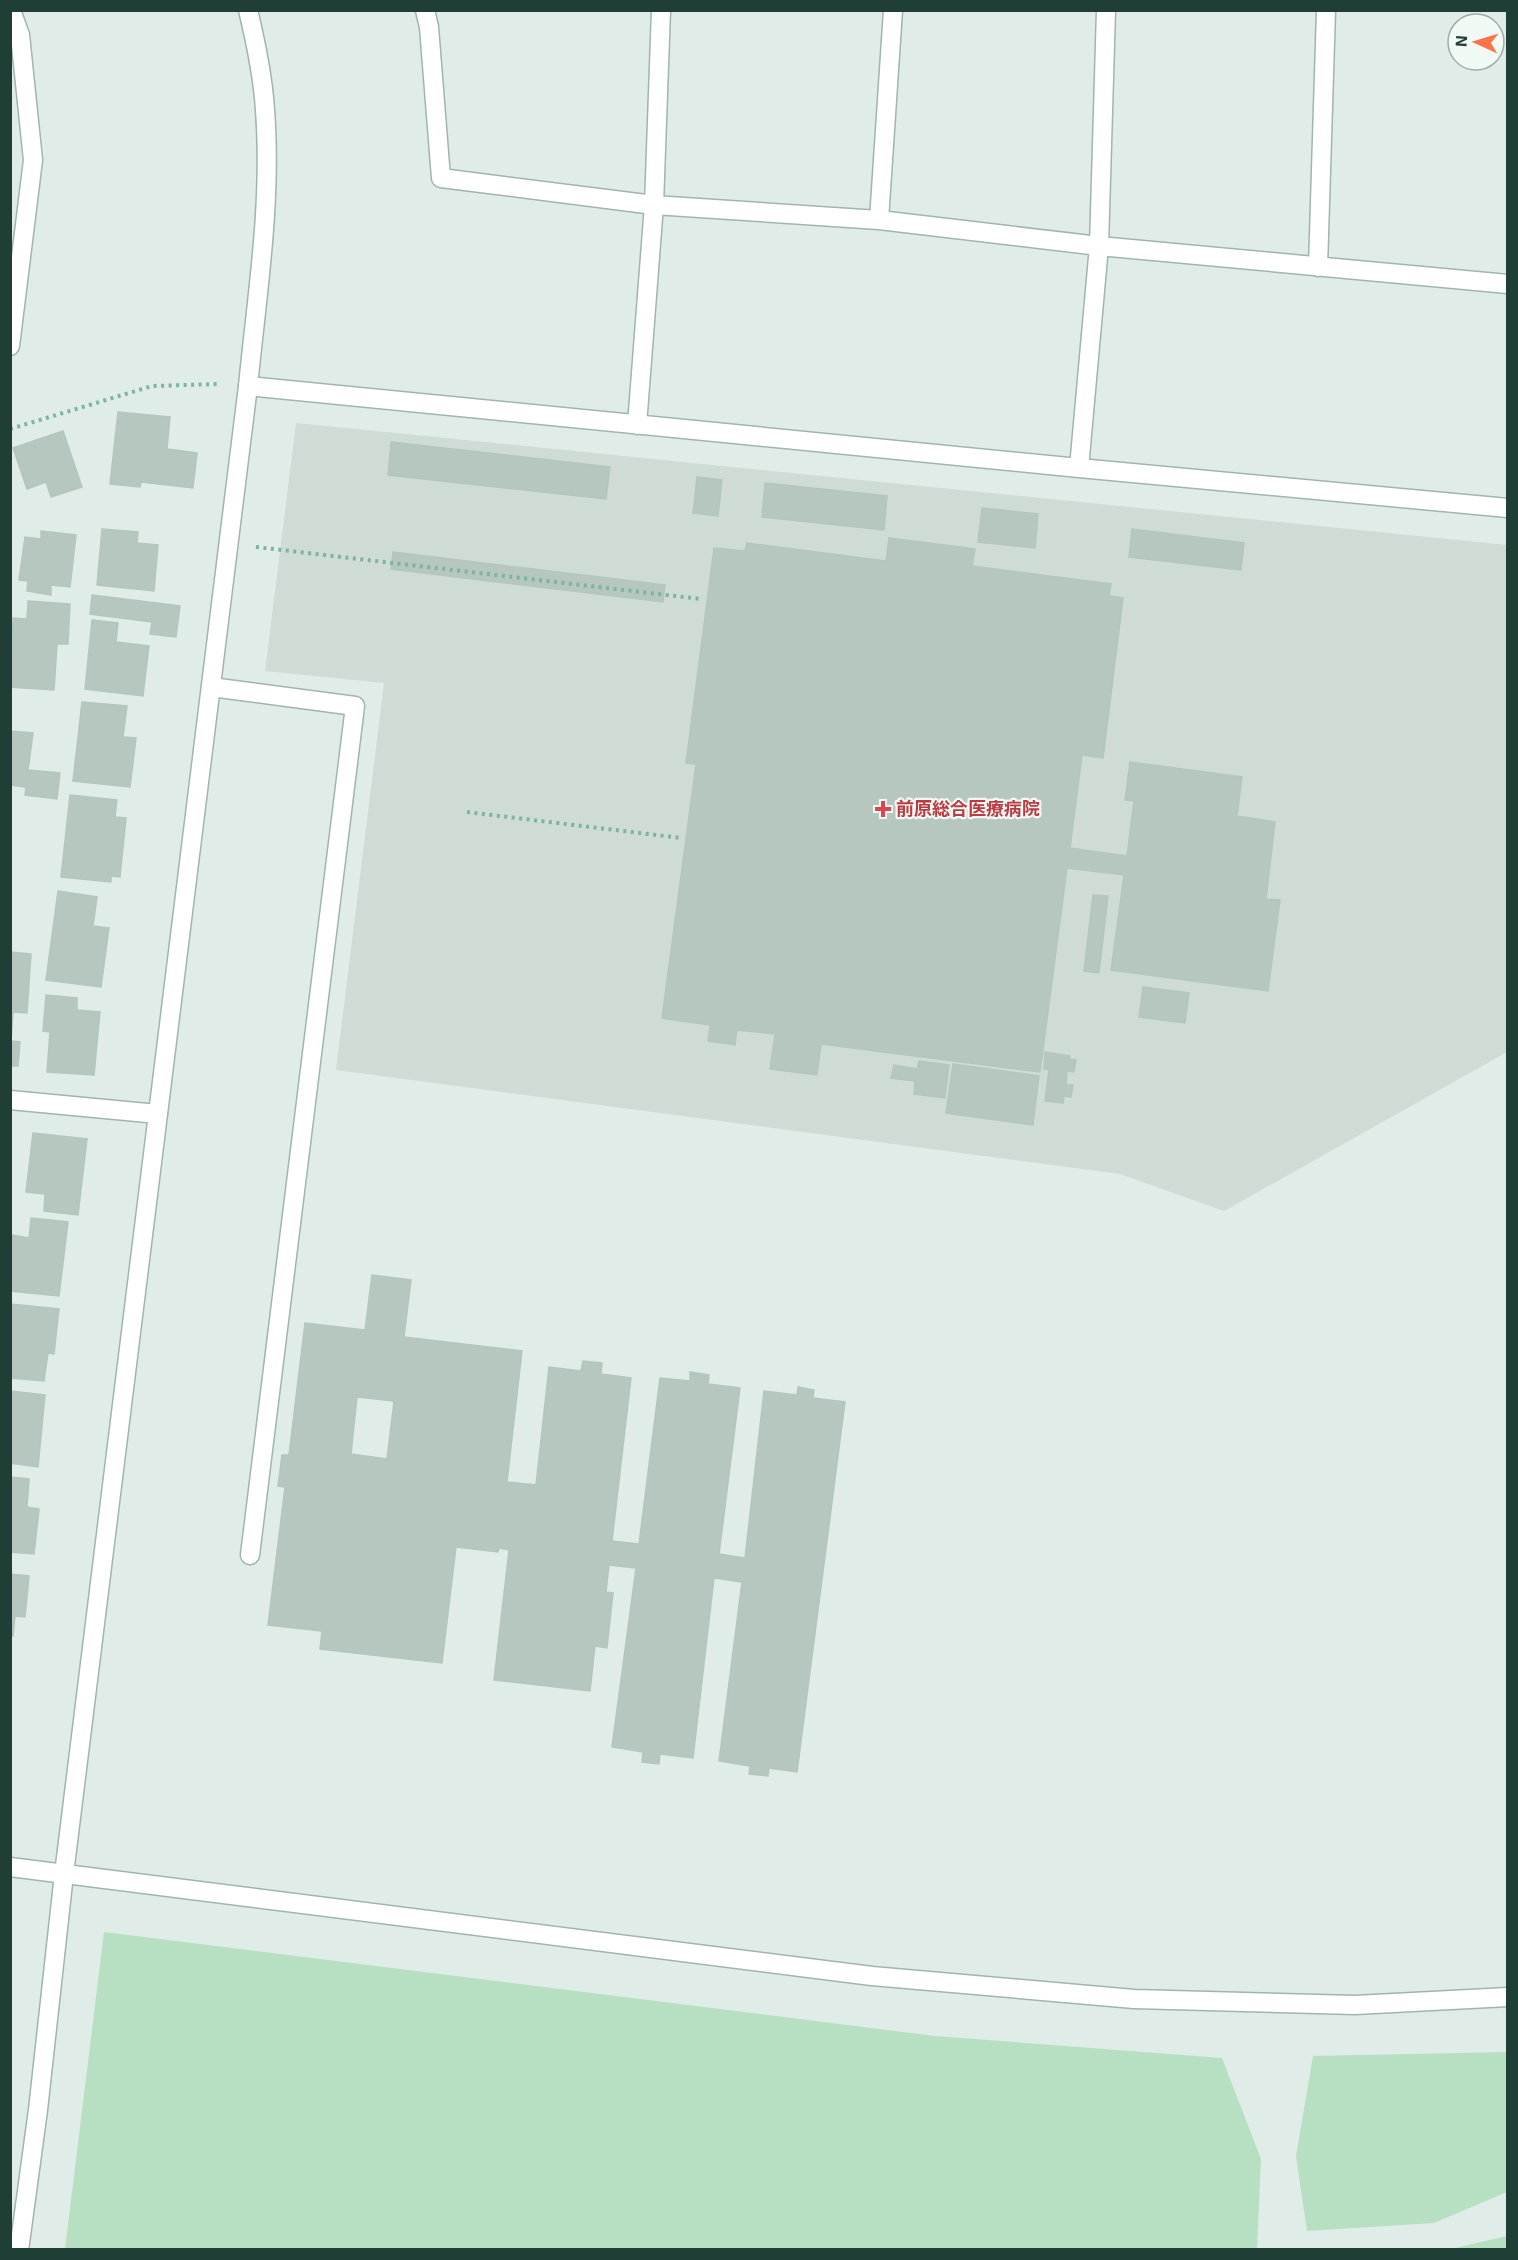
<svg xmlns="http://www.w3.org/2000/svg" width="1518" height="2260" font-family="'Exo 2','Noto Sans JP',sans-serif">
<rect width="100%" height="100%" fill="#e0ece7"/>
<path fill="#cedcd5" d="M296 423 1507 545V1052L1224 1211 1120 1174 336 1070 384 683 265 671Z"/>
<path fill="#b6e0c1" d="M104 1932 935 2036 1222 2058 1261 2159 1257 2249H65Z
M1507 2052V2192L1434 2223 1307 2231 1296 2156 1313 2056Z
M1507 2236V2249H1451Z"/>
<path fill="#b5c7bf" stroke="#b2c7bd" stroke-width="1.5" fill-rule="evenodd" d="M118 412 170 417 167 449 197 453 193 488 141 482 140 487 110 484Z
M63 431 82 487 51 497 46 482 27 489 13 448Z
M391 442 610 467 606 499 388 475Z
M697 477 722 480 718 516 693 513Z
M765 483 887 496 884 530 762 517Z
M982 508 1038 514 1035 548 978 542Z
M102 529 138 532 137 543 158 545 154 591 97 585Z
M1132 529 1244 543 1241 570 1129 557Z
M41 531 76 535 70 587 51 585V595L27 591 28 581 19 580 25 537 41 539Z
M889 538 975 549 972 566 1111 584 1109 596 1123 598 1103 758 1082 755 1070 848 1127 856 1134 801 1125 800 1130 762 1242 777 1237 816 1275 822 1266 899 1280 900 1268 991 1111 970 1124 875 1067 868 1040 1072 821 1044 817 1075 770 1069 775 1034 737 1030 735 1045 708 1041 710 1025 662 1018 696 764 686 763 714 548 745 551 747 543 886 561Z
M393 552 665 585 663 602 391 569Z
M92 595 180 606 176 637 150 634 152 622 90 614Z
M28 601 70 604 68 644H57L54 690 10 687 13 618 27 619Z
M92 620 118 623 116 642 149 646 143 696 85 689Z
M82 702 127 706 123 737 136 738 130 787 73 781Z
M10 731 33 733 28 770 60 773 57 799 25 795 26 787 10 785Z
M70 795 117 800 115 817 126 818 120 877 111 876V882L61 877Z
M58 891 97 897 93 926 109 928 101 987 46 980Z
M1093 895 1108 896 1099 973 1084 971Z
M10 952 31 954 27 1013 13 1012 11 1041 20 1042 18 1066H10Z
M1143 987 1189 993 1185 1023 1139 1017Z
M46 995 77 998V1010L100 1012 94 1075 47 1072 50 1032 43 1031Z
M1045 1052 1070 1056 1069 1059 1076 1060 1074 1072 1067 1071 1066 1085H1073L1071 1097 1064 1096 1063 1103 1045 1101 1049 1070 1044 1069Z
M919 1061 949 1065 945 1098 914 1094 915 1081 891 1078 894 1065 917 1069Z
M953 1064 1039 1076 1033 1125 946 1113Z
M33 1133 87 1139 78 1215 44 1211 45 1194 26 1192Z
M31 1218 68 1222 59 1296 10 1291 11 1235 29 1238Z
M372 1275 411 1280 404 1337 522 1351 507 1482 536 1485 549 1367 581 1371 583 1361 602 1363 601 1374 631 1378 612 1541 639 1544 660 1378 690 1381V1372L709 1375 708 1384 740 1388 719 1554 745 1558 764 1391 797 1395 798 1387 814 1390 813 1398 845 1402 797 1772 769 1768 768 1776 749 1774 750 1766 719 1761 742 1582 714 1578 693 1758 660 1754 659 1764 642 1762 643 1752 612 1747 636 1568 609 1565 606 1592 613 1593 607 1648 595 1646 590 1691 494 1680 509 1550 499 1548 498 1552 456 1547 442 1663 320 1649 322 1631 268 1625 285 1487 278 1486 282 1455H289L305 1323 365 1330ZM357 1397 394 1401 387 1459 351 1454Z
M10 1304 59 1309 54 1354 48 1353 44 1381 10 1378Z
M10 1391 45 1395 38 1467 10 1463Z
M10 1477 29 1479 27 1507 39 1509 34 1554 10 1552Z
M10 1574 29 1576 25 1617 15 1616 13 1636H10Z"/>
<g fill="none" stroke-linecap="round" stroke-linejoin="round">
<defs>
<path id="service" d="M211 687 355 706 250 1555"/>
<path id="minor" d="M425 10 429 27 441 178 654 205 879 220 1099 246 1508 284
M879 220 893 10
M1318 267 1326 10
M10 346 33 160 20 35 11 10
M248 386 1079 468 1508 508
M637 425 654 205 661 10
M1079 468 1099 246 1106 10
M10 1100 158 1114"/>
<path id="tertiary" d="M10 1867 872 1976 1134 1999 1355 2005 1508 1997
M19 2250 38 2110 64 1874 248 386C257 295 272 202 265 110 263 77 256 43 248 10"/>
</defs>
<use href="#service" stroke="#a2b4ae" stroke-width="21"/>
<use href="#minor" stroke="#a2b4ae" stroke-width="21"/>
<use href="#tertiary" stroke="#a2b4ae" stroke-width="21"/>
<path stroke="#7db3a1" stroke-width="4" stroke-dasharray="3 4.5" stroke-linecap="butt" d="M10 429 152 386 219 384
M256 547 701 599
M467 812 681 838"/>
<use href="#service" stroke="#fff" stroke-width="18"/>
<use href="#minor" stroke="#fff" stroke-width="18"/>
<use href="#tertiary" stroke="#fff" stroke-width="18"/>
</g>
<path fill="#e0444e" stroke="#f1f9f4" stroke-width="2" d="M880 800h6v6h6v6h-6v6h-6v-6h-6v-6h6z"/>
<g text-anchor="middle" stroke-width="4.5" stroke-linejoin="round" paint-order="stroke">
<g font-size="18" font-weight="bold" fill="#be3a42" stroke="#f1f9f4" text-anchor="start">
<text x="896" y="815">前原総合医療病院</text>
</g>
</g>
<rect width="1518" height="2260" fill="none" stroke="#1f3e35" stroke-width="24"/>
<g transform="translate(1476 42) rotate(274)"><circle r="28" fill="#f1f9f4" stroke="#9daea8" stroke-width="1.5"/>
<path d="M0-4.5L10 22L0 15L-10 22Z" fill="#ff734b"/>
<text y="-9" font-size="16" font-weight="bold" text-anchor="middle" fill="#1f3e35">N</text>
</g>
</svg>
